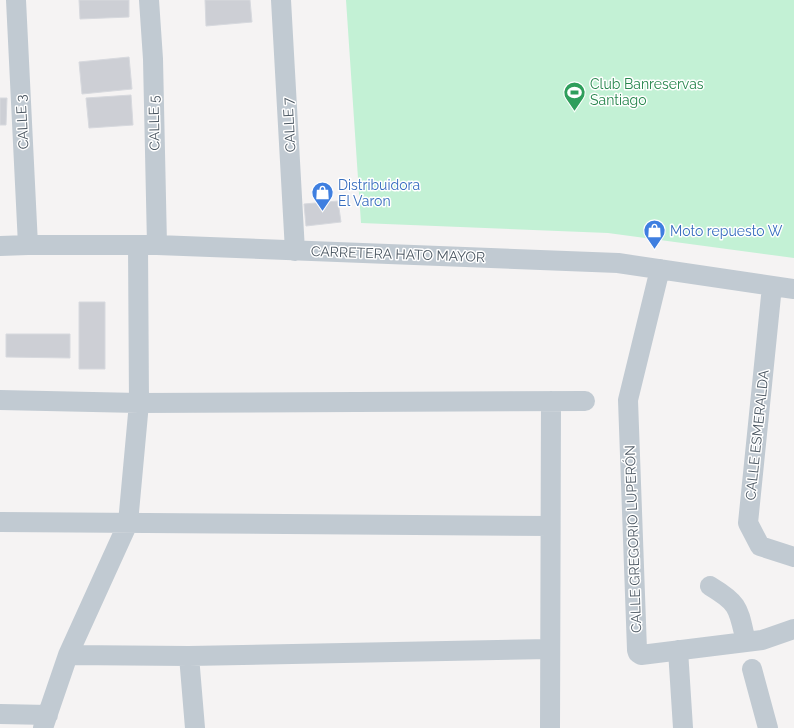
<svg xmlns="http://www.w3.org/2000/svg" width="794" height="728" font-family="Raleway,sans-serif">
<rect width="100%" height="100%" fill="#f5f3f3"/>
<path fill="#c3f1d5" d="M346 0H794V258L608 233 361 223Z"/>
<path fill="#cdcfd5" stroke="#d7d9de" d="M79 0H129V17L80 19Z
M205 0H250L252 22 206 26Z
M129 57 132 89 82 94 79 62Z
M131 95 133 125 89 128 86 98Z
M0 98H7L6 125H0Z
M338 201 341 222 306 226 304 204Z
M79 302H105V369H79Z
M6 334H70V358L6 357Z"/>
<g fill="none" stroke-linecap="round" stroke-linejoin="round">
<path stroke="#c1cad2" stroke-width="20" d="M16 0 28 245
M149 0 153 59 157 245
M281 0 295 251
M0 246 28 245H157L618 263 794 289
M660 269 628 400 637 650 638 653 641 655 762 640 794 629
M772 286 748 523 760 546 794 557
M0 400 139 403 138 245
M0 522 550 526
M710 586C740 604 738 608 746 642
M678 650 683 728
M68 655 189 656 550 649
M189 656 195 728
M752 669 768 728
M0 714 48 715
M43 728 68 655 128 523 139 403 585 401
M550 728 551 401"/>
</g>
<defs>
<symbol id="stadium-pin" viewBox="-11 -11 22 30"><path d="M0 17L-7.5 6A9.5 9.5 0 1 1 7.5 6Z" fill="#2e9e5b" stroke="#fff"/><path d="M0-5a6.5 5 0 1 0 0 10a6.5 5 0 1 0 0-10ZM-3.5-1.8h7v3.6h-7Z" fill="#fff"/></symbol>
<symbol id="shop-pin" viewBox="-11 -11 22 30"><path d="M0 17L-7.5 6A9.5 9.5 0 1 1 7.5 6Z" fill="#3f7fe0" stroke="#fff"/><path d="M-5-2.5h2.3a2.7 3.5 0 0 1 5.4 0H5L5.5 6h-11ZM-1.5-2.5h3a1.5 2.3 0 0 0-3 0Z" fill="#fff"/></symbol>
</defs>
<g fill-rule="evenodd">
<use href="#stadium-pin" x="562" y="80" width="25" height="34"/>
<use href="#shop-pin" x="310" y="180" width="25" height="34"/>
<use href="#shop-pin" x="642" y="218" width="25" height="34"/>
</g>
<g text-anchor="middle" stroke-width="3" stroke-linejoin="round" paint-order="stroke">
<g font-size="14" fill="#27864d" stroke="#fff" text-anchor="start">
<text x="590" y="89">Club Banreservas<tspan x="590" dy="16">Santiago</tspan></text>
</g>
<g font-size="14" fill="#4a5661" stroke="#fff">
<text transform="translate(22 122) rotate(-93)" y="5">CALLE 3</text>
<text transform="translate(154 123) rotate(-91)" y="5">CALLE 5</text>
<text transform="translate(289 125) rotate(-93)" y="5">CALLE 7</text>
<text transform="translate(398 254) rotate(2)" y="5">CARRETERA HATO MAYOR</text>
<text transform="translate(757 435) rotate(-84)" y="5">CALLE ESMERALDA</text>
<text transform="translate(633 539) rotate(-92)" y="5">CALLE GREGORIO LUPERÓN</text>
</g>
<g font-size="14" fill="#366cbe" stroke="#fff" text-anchor="start">
<text x="338" y="190">Distribuidora<tspan x="338" dy="16">El Varon</tspan></text>
<text x="670" y="236">Moto repuesto W</text>
</g>
</g>
</svg>
